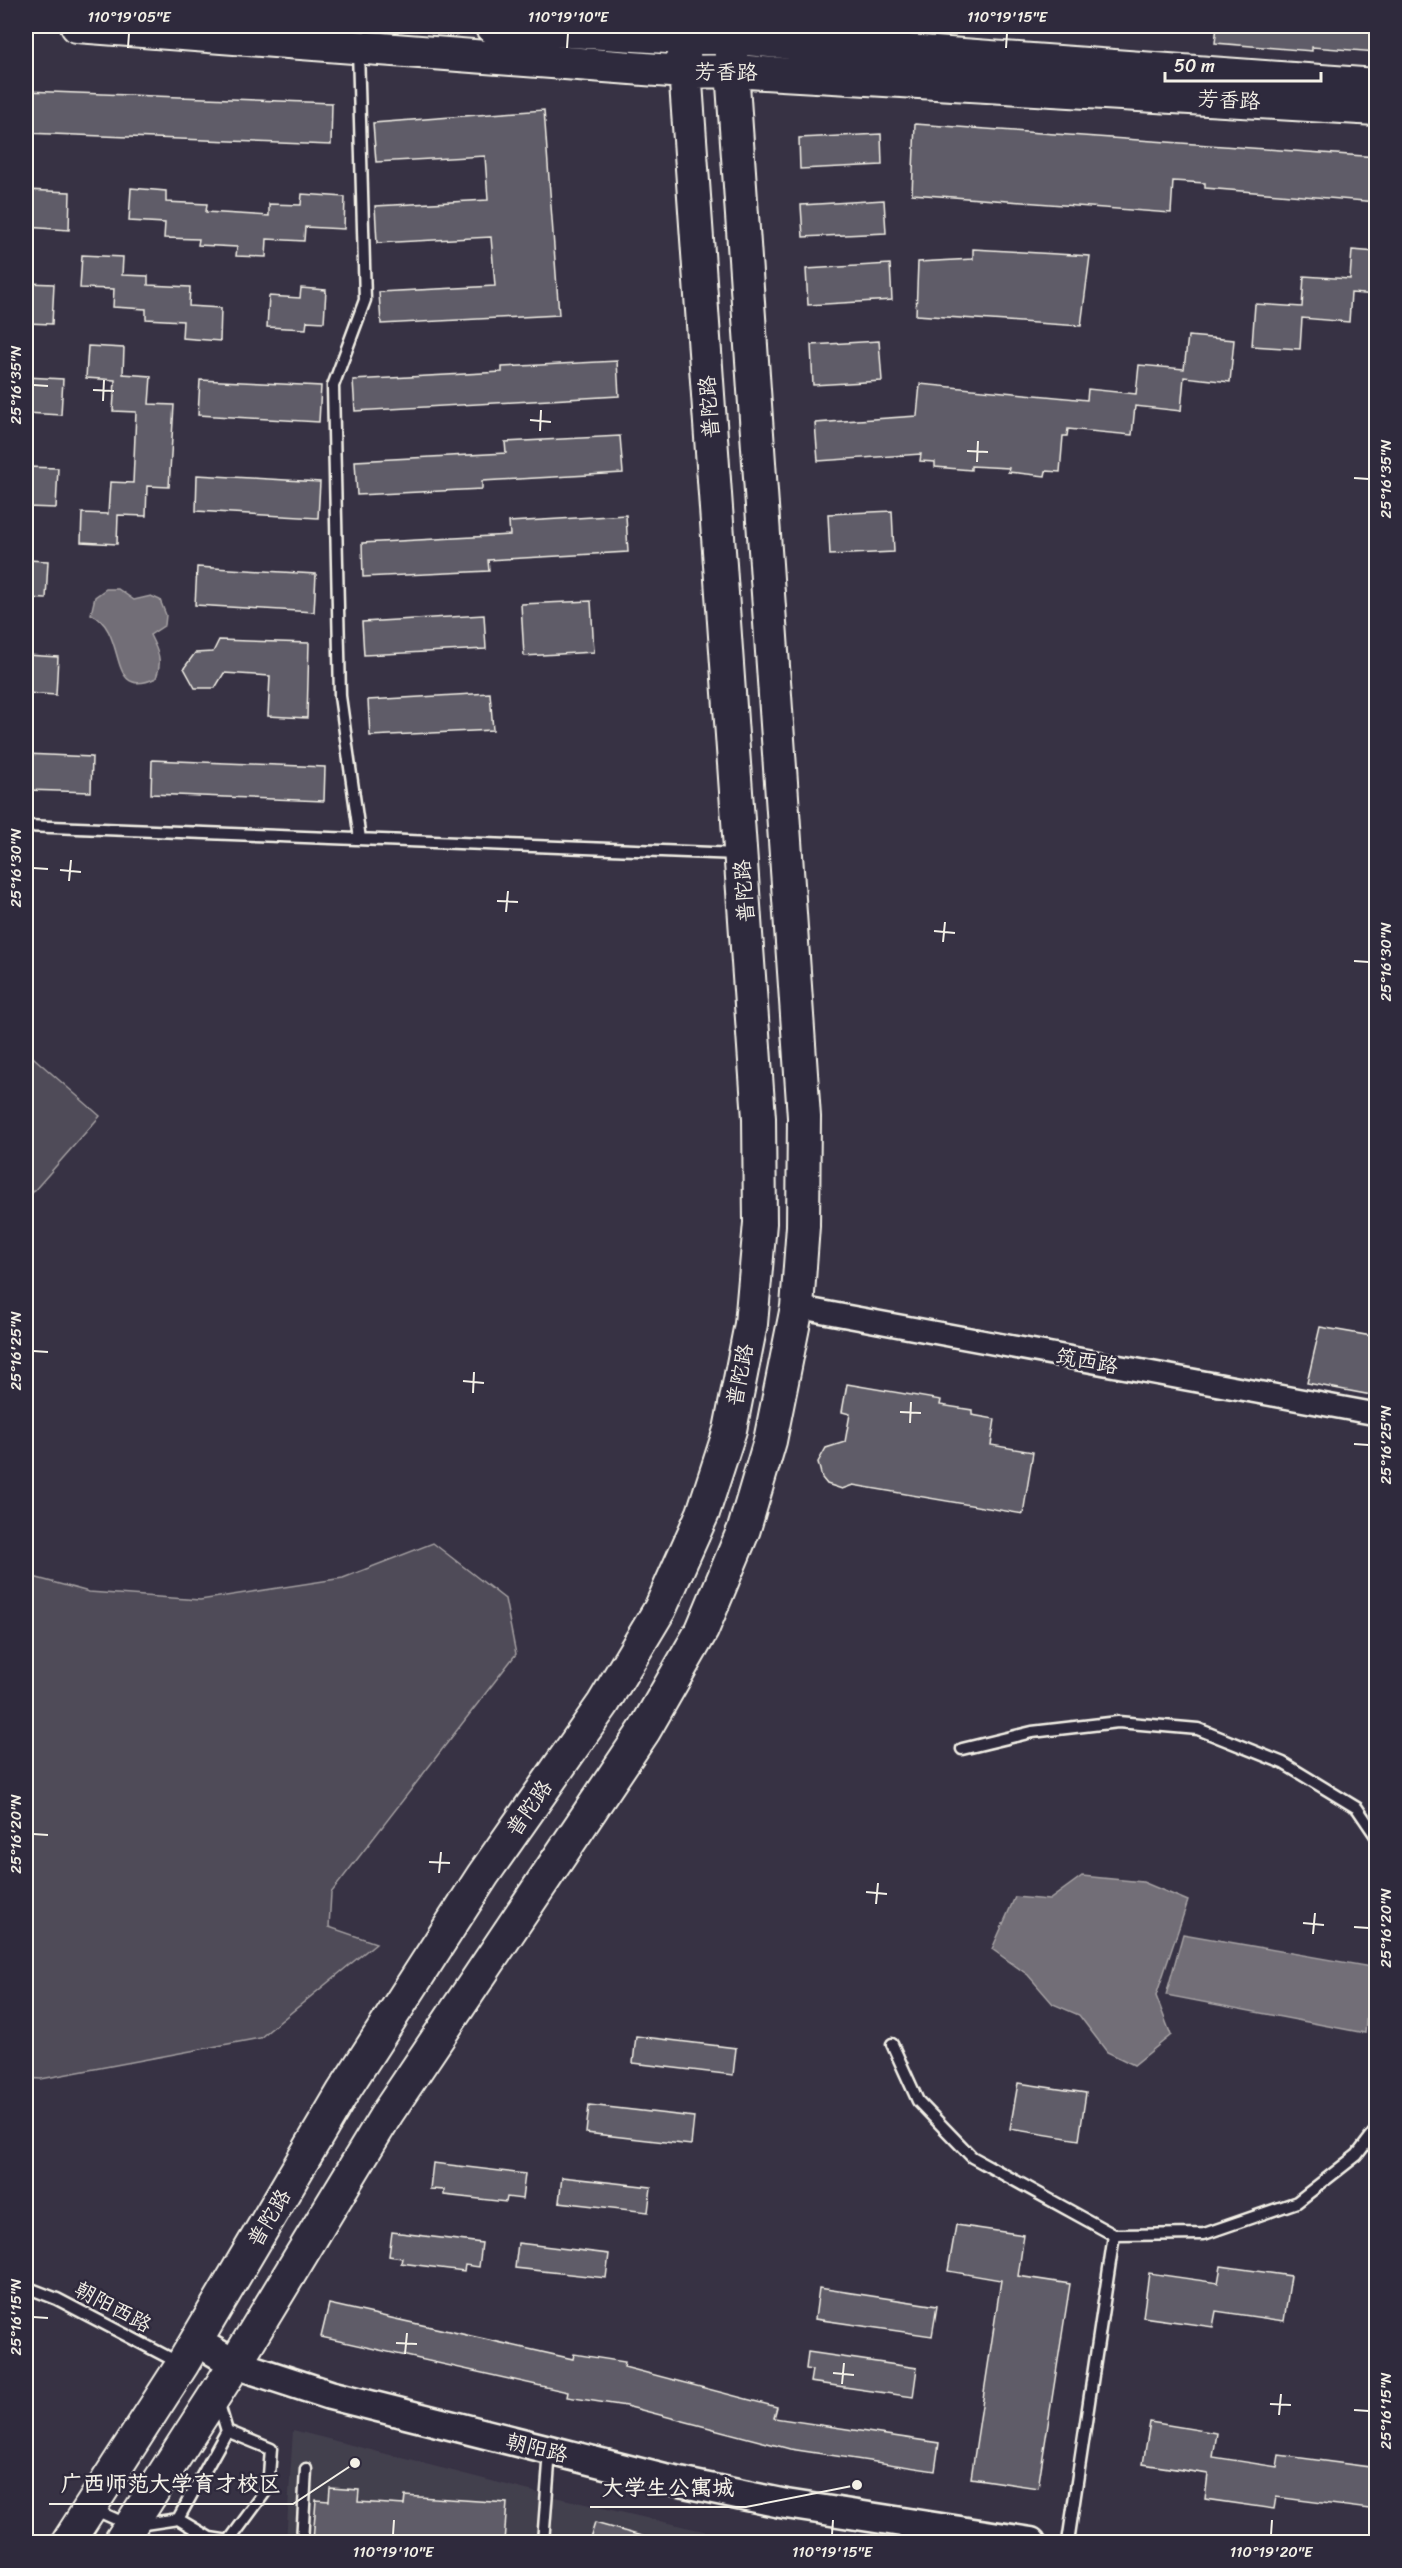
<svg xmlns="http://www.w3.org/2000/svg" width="1402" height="2568" font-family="Sriracha,'LXGW WenKai TC',sans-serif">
<rect width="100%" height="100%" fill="#373244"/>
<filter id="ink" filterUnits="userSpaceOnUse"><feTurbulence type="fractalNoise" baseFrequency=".0167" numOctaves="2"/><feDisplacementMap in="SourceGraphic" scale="12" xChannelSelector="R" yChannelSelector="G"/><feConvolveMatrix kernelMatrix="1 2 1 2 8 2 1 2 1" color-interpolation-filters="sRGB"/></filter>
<g filter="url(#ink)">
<path fill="#433f4e" d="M293 2430 546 2495 751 2542H286Z"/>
<path fill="#504b59" stroke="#a29ea0" stroke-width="1.5" d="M26 1051 100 1116 26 1200Z
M433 1543 505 1599 516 1654 331 1893 329 1927 376 1943 260 2038 41 2079 26 2078V1575L89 1592 200 1600 343 1578Z"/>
<path fill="#726e77" stroke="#a6a2a4" stroke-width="1.5" d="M106 589H118L134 600 151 596 160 600 166 615 165 625 150 635C158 651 163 661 156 678 105 702 129 631 91 614L95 597Z
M1082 1876 1143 1882 1188 1901 1156 1996 1171 2035 1134 2065 1107 2052 1079 2015 1053 2004 1028 1975 992 1949 1015 1897 1049 1900Z
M1183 1934 1371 1967 1365 2033 1166 1995Z"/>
<path fill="#5f5c67" stroke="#f4f1e8" stroke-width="1.5" d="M1217 26H1377V52L1312 47V51L1215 43Z
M26 91 332 103 331 145 26 133Z
M544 110 559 315 381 324 379 292 495 286 491 237 377 243 375 206 488 200 485 156 376 162 373 123Z
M915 124 1377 157V202L1205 188V183L1173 181 1171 213 912 194Z
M881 134 882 165 800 169 799 138Z
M131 188 166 191V202L207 204 206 212 269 216V204L301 205 302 194 345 197 344 229 305 227 304 241 267 239 266 257 236 256 237 247 198 245 199 239 164 238 165 223 129 221Z
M26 190 70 192 69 230 26 227Z
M884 200 886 233 803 237 801 205Z
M973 249 1090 256 1081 326 916 315 918 262 973 259Z
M1352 250 1377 252V295L1351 293 1349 322 1302 318 1300 349 1252 346 1255 304 1302 307 1304 276 1350 279Z
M82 255 123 257 122 275 148 276V285L190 287 189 306 221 308 220 341 182 338 183 321 146 319V309L113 307 114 289 80 288Z
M890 264 892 300 808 305 806 269Z
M26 283 54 284 52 324 26 323Z
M301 288 326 290 324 322 307 321 306 329 267 327 269 296 300 298Z
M1188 336 1234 340 1230 382 1184 377 1181 411 1135 406 1132 435 1068 429 1067 436H1063L1060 472 1046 471 1045 476 1008 472 1009 468 971 466V470L935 467V462L920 461 921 454 818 461 815 423 917 416 920 384 1087 400 1088 389 1136 394 1139 365 1184 369Z
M879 341 882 381 813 385 811 345Z
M88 346 124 348 123 374 151 376 149 404 174 405 169 487 147 486 146 516 118 515 117 544 81 542 82 513 108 514 110 482 133 483 136 412 113 411 115 380 86 378Z
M617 361 619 396 355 411 353 380 502 372V367Z
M26 377 63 379 61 415 26 413Z
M200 380 321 386 319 422 198 415Z
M620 436 623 473 482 481V489L357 495 355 461 506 453 505 442Z
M26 467 58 468 56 508 26 507Z
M197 475 320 482 318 518 196 511Z
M892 511 894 552 830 555 828 514Z
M626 515 628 552 488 560 489 571 363 577 362 543 510 535 509 522Z
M26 560 48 561 46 599 26 598Z
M197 567 316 574 314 612 195 605Z
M591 601 594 652 524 656 521 604Z
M484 615 486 649 364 655 362 622Z
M219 640 309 643 307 718 268 716 270 676 224 673 215 688H195L184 668 195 653 213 652Z
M26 655 58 657 56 695 26 693Z
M490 693 493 730 370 736 368 700Z
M26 754 92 757 91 792 26 790Z
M152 760 325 767 324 801 151 794Z
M1320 1327 1377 1337V1396L1307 1383Z
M847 1384 941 1400 940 1405 972 1410V1415L995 1419 991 1445 1033 1452 1023 1514 853 1485 842 1489 827 1484 822 1478 818 1462 826 1448 845 1442 850 1414 842 1412Z
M636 2036 736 2048 733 2075 633 2063Z
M1018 2083 1086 2093 1079 2140 1010 2129Z
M589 2105 694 2117 691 2145 586 2133Z
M433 2163 525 2174 522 2199 507 2197 506 2202 444 2195V2190L430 2189Z
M562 2177 651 2187 648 2212 559 2202Z
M956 2225 1024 2235 1018 2276 1070 2284 1038 2488 971 2478 1001 2280 948 2271Z
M392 2232 482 2243 479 2267 465 2265 464 2271 401 2263 402 2258 389 2256Z
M518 2243 609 2254 606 2278 515 2268Z
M1221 2266 1291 2276 1284 2321 1216 2311 1213 2327 1143 2317 1149 2273 1218 2283Z
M819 2288 937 2306 932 2336 815 2319Z
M329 2304 573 2359 574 2354 625 2362 624 2367 777 2407 774 2418 939 2443 935 2471 790 2449 626 2406 567 2397 568 2392 321 2337Z
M808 2352 917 2368 913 2397 810 2382 812 2370 806 2369Z
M1150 2422 1217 2433 1213 2457 1277 2467 1279 2455 1377 2468V2510L1276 2497 1274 2509 1205 2499 1208 2474 1143 2464Z
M330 2488 359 2490 358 2502 404 2505 405 2496 507 2503 504 2542H313L316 2500 329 2501Z
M595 2523 645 2537 644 2542H589Z"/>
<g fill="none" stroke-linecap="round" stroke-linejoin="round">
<defs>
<path id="lane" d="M358 49 365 300 333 386 340 696 360 839
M26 826 738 854
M962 1749 1032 1732 1118 1722 1198 1729 1283 1763 1357 1808 1376 1836
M892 2044 918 2101 972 2157 1114 2235 1204 2234 1297 2202 1357 2155 1376 2130
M26 2287 57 2299 181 2364
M93 2509 131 2526 178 2519 227 2431 218 2401
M178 2519 210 2538 229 2541 268 2488 271 2449 227 2431
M302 2542 306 2469
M543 2542 550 2451
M1068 2542 1114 2235"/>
<path id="street" d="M797 1307 1376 1414"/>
<path id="secondary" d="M196 2341 235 2364 330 2395 665 2479 786 2504 1031 2542"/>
<path id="primary" d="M77 26 684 72 731 71 1376 109
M491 26 683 38H729L1376 85
M68 2542 182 2365 343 2092 483 1875 603 1704 660 1609 703 1513 730 1430 751 1324 760 1223 759 1118 682 26
M120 2542 235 2364 388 2112 644 1731 702 1630 744 1529 770 1441 797 1307 803 1226 804 1117 729 26"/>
</defs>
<use href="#lane" stroke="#f4f1e8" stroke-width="15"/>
<use href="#street" stroke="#f4f1e8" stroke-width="26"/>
<use href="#secondary" stroke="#f4f1e8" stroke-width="33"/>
<use href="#primary" stroke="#f4f1e8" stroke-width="36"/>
<use href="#lane" stroke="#2f2a3d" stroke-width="10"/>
<use href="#street" stroke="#2f2a3d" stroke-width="21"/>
<use href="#secondary" stroke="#2f2a3d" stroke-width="28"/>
<use href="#primary" stroke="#2f2a3d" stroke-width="32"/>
</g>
</g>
<path fill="none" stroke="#f4f1e8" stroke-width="2" d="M128 48 129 33M567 48 568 33M1006 48 1007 33M33 385 48 386M93 390 114 391M103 401 104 380M530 420 551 422M540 431 541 410M967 451 988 452M977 462 978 441M1354 478 1369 479M33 868 48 869M60 870 81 872M69 881 71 860M497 901 518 902M506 912 508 891M934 931 955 933M943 942 945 922M1354 961 1369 962M33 1351 48 1352M463 1381 484 1383M473 1393 474 1372M900 1412 921 1413M910 1423 911 1402M1354 1444 1369 1445M33 1834 48 1835M429 1862 450 1863M439 1873 441 1852M866 1892 887 1894M876 1904 878 1883M1303 1923 1324 1925M1354 1927 1369 1928M1313 1934 1315 1913M33 2317 48 2318M396 2343 417 2344M405 2354 407 2333M833 2373 854 2375M842 2384 844 2363M1270 2404 1291 2405M1354 2410 1369 2411M1279 2415 1281 2394M393 2535 394 2520M832 2535 833 2520M1271 2535 1272 2520"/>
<g text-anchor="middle" stroke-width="5" stroke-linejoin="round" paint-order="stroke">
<g font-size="21" fill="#f4f1e8" stroke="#2f2a3d">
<text transform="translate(726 72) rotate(1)" y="7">芳香路</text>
<text transform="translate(1229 100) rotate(3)" y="7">芳香路</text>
<text transform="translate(709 407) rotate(-94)" y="7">普陀路</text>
<text transform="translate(744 891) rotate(-94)" y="7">普陀路</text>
<text transform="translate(1087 1361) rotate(10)" y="7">筑西路</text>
<text transform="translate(740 1375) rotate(-79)" y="7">普陀路</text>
<text transform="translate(529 1808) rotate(-55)" y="7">普陀路</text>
<text transform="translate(269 2218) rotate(-59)" y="7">普陀路</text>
<text transform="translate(113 2307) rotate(28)" y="7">朝阳西路</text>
<text transform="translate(537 2448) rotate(14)" y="7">朝阳路</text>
</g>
</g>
<path fill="none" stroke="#f4f1e8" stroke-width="2" d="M355 2463L293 2504H49M857 2485L746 2507H590"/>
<g fill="#f4f1e8" stroke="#2f2a3d" stroke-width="2">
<circle cx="355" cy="2463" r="6"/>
<circle cx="857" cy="2485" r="6"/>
</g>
<g font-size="22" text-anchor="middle" font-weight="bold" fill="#f4f1e8" stroke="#2f2a3d" stroke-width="5" stroke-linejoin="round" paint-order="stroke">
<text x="171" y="2491">广西师范大学育才校区</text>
<text x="668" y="2495">大学生公寓城</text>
</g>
<rect width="1402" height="2568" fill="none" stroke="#2f2a3d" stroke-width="66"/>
<path d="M1165 72v9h156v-9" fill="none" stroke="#f4f1e8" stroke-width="3"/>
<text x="1174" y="72" font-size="18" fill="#f4f1e8" stroke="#2f2a3d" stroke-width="4.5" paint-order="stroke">50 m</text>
<rect x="33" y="33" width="1336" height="2502" fill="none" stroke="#f4f1e8" stroke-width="2"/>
<g font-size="15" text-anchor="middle" fill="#f4f1e8">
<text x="129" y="22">110°19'05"E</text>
<text x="568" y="22">110°19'10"E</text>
<text x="1007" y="22">110°19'15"E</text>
<text transform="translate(16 385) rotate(-90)" y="5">25°16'35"N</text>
<text transform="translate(1386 479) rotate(-90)" y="5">25°16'35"N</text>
<text transform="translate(16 868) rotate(-90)" y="5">25°16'30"N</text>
<text transform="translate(1386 962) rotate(-90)" y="5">25°16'30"N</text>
<text transform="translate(16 1351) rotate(-90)" y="5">25°16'25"N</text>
<text transform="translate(1386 1445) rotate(-90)" y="5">25°16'25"N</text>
<text transform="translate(16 1834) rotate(-90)" y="5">25°16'20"N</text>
<text transform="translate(1386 1928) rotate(-90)" y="5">25°16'20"N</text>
<text transform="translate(16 2317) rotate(-90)" y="5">25°16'15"N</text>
<text transform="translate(1386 2411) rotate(-90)" y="5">25°16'15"N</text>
<text x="393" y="2557">110°19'10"E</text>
<text x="832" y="2557">110°19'15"E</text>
<text x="1271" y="2557">110°19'20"E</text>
</g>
</svg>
